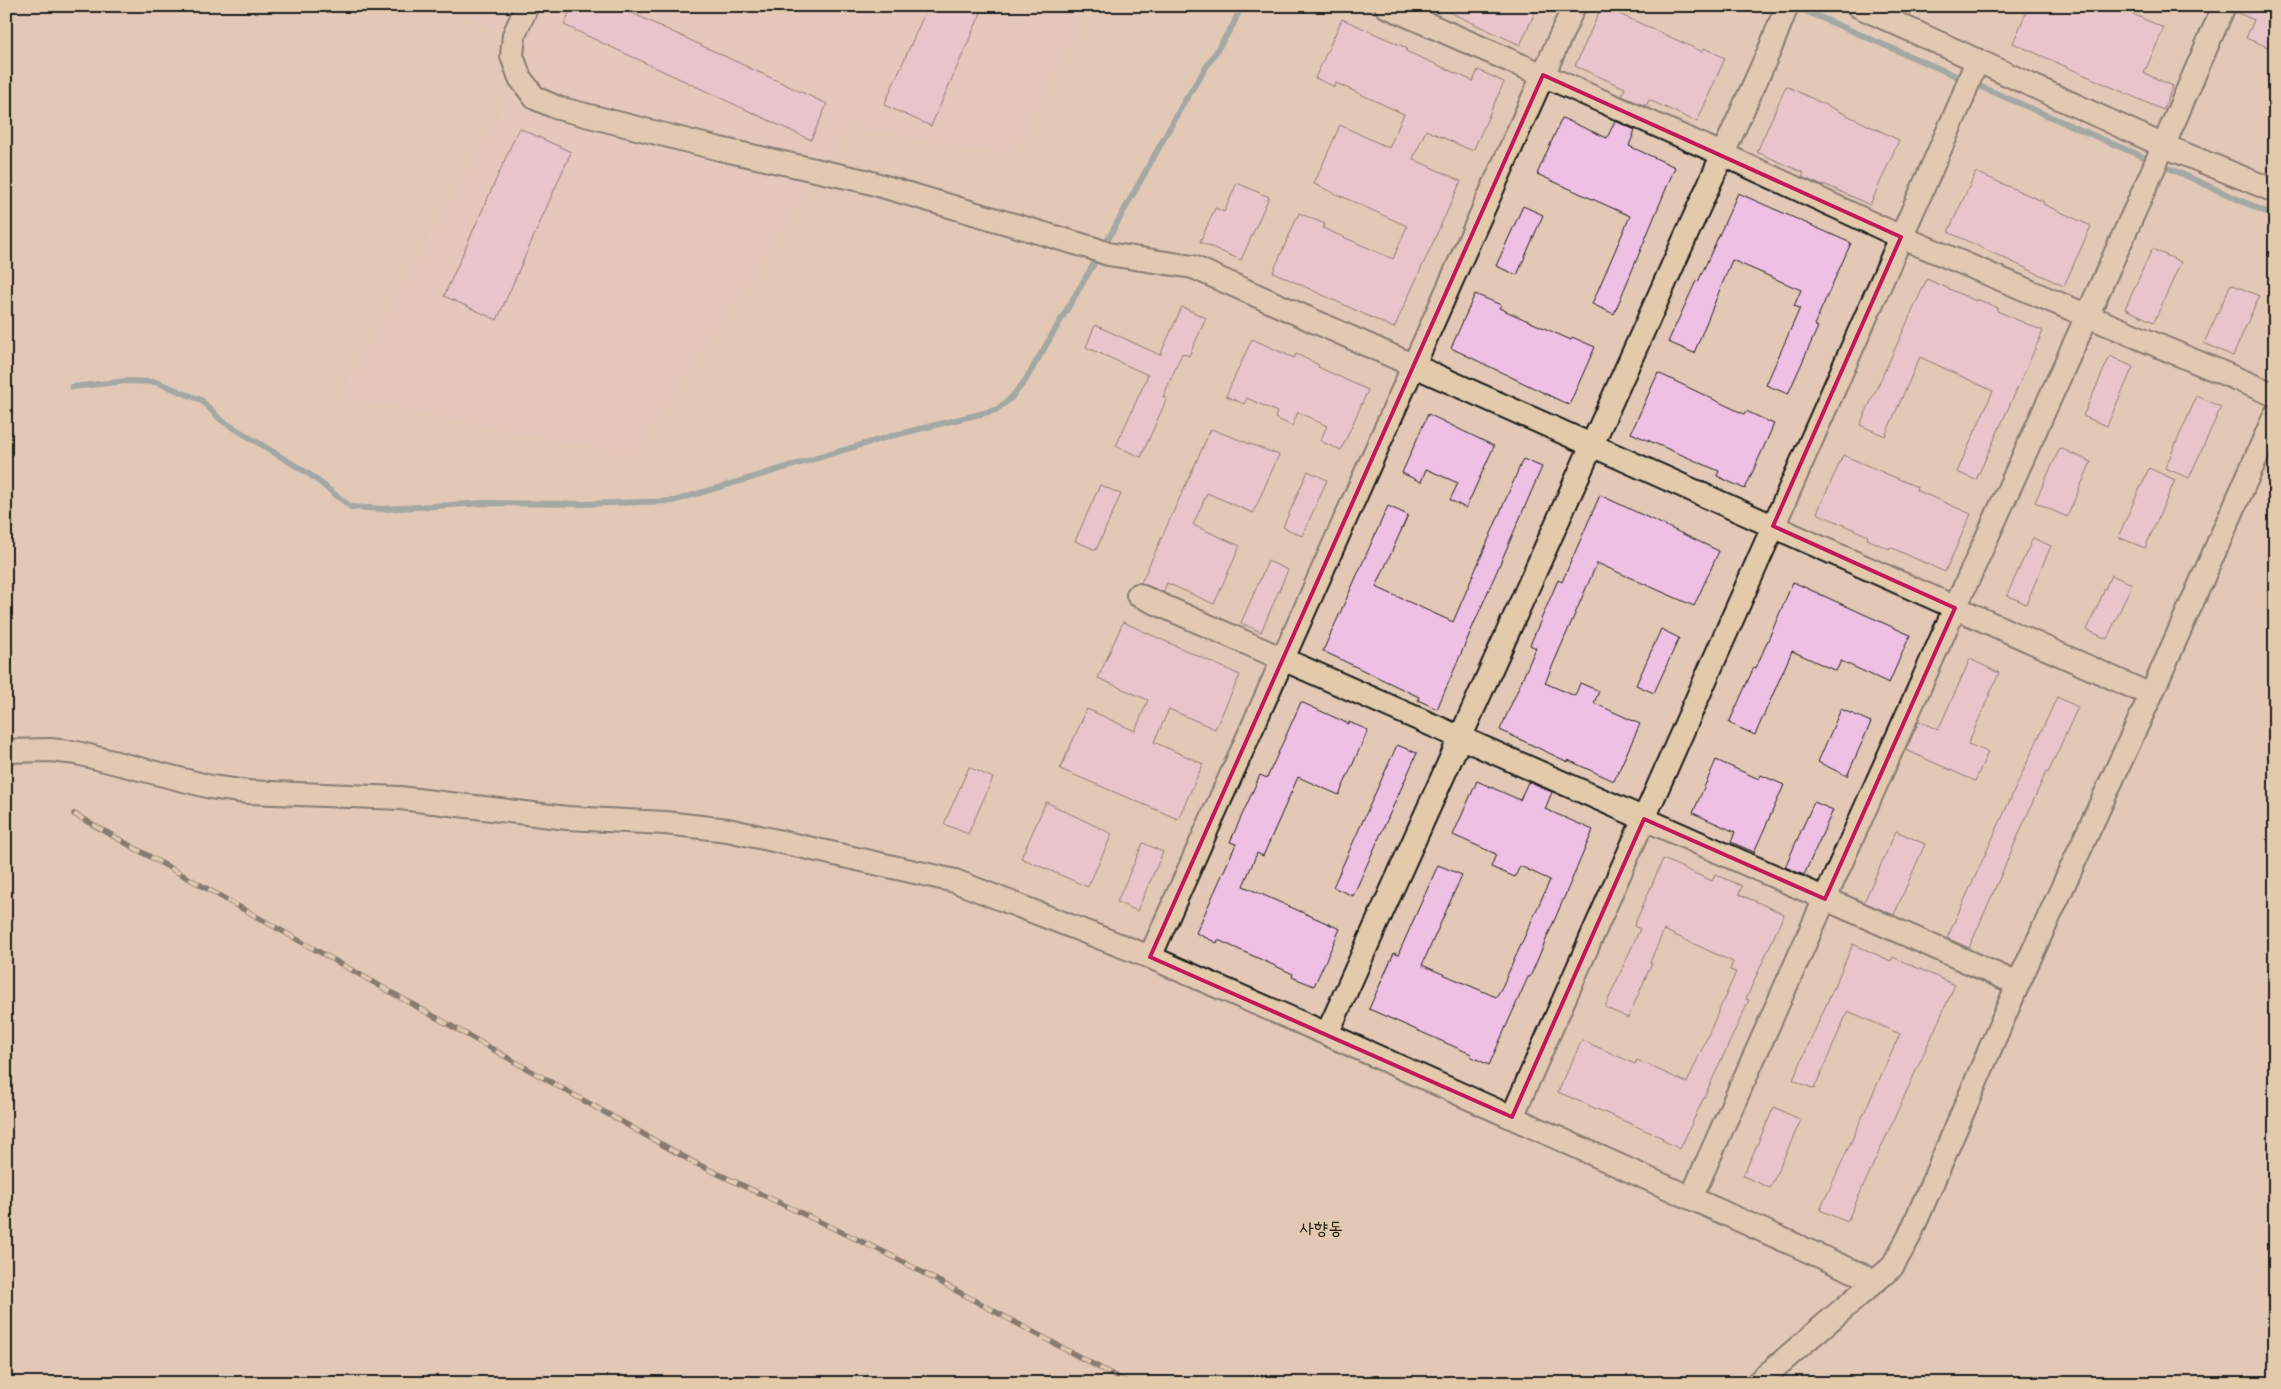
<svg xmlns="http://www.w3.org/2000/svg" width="2281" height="1389" font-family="'Playpen Sans','Poor Story',sans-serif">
<rect width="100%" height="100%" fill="#e4c8b6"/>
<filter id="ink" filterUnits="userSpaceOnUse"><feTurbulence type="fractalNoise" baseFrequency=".02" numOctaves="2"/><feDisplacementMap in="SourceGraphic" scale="10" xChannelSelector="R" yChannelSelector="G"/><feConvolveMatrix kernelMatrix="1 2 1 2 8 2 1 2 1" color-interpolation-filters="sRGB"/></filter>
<g filter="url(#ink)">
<path fill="#e7c6c4" d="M447 6H1090L1013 156 850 126 633 456 340 396 534 51Z"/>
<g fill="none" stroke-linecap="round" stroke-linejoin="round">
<path stroke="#54818d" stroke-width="6" d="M1794 6 2162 165 2275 216
M72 387 126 381 156 382 201 400 221 420 309 474 351 507 383 509 484 503 583 504 673 501 891 436 996 410 1010 399 1025 381 1106 243 1184 102 1233 25 1241 6"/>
</g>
<path fill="#eec0e4" stroke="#1c1c1c" d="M572 6H617L827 104 811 140 564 25Z
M928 6H984L931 126 884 105Z
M1436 6H1538L1520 45Z
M1602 6 1703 52 1704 48 1725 58 1697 122 1649 100 1646 106 1622 96 1625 88 1575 66Z
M2029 6H2115L2164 28 2144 73 2173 86 2163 110 2013 43Z
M2237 6H2275V50L2246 38 2254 20 2236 12Z
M1342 19 1407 48 1406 51 1473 81 1478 70 1504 82 1473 151 1426 130 1413 159 1461 181 1394 328 1273 272 1299 213 1325 224 1323 228 1393 259 1407 226 1314 184 1340 125 1389 148 1404 114 1336 83 1335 87 1315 78Z
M1786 86 1899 140 1870 205 1824 184 1823 186 1802 177 1804 173 1757 152Z
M1562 118 1607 138 1615 121 1635 130 1629 146 1675 167 1614 314 1592 304 1630 216 1537 174Z
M519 128 571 152 497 320 444 296Z
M1976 172 2044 202 2043 204 2091 226 2064 286 1948 232Z
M1237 183 1269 197 1241 260 1200 242 1215 208 1224 212Z
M1738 193 1851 243 1814 325 1818 327 1788 394 1766 385 1800 308 1794 306 1801 290 1732 260 1694 353 1668 342 1696 281 1698 282Z
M1523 206 1543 215 1517 275 1496 266Z
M2152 249 2181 262 2154 322 2125 309Z
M1927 279 1976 301 1977 299 1998 308 1997 311 2043 331 1976 480 1957 472 1993 391 1920 357 1885 436 1860 425Z
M2231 284 2259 296 2233 356 2204 343Z
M1475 294 1501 305 1499 308 1571 340 1572 337 1595 347 1569 405 1451 348Z
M1182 307 1206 318 1189 356 1182 353 1163 397 1167 398 1141 457 1116 446 1148 375 1086 347 1095 325 1160 355Z
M1252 339 1294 358 1296 354 1319 365 1318 367 1368 390 1341 450 1320 441 1327 426 1298 412 1292 426 1275 418 1277 412 1247 398 1244 404 1226 396Z
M2110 356 2133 367 2107 426 2083 416Z
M1658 373 1744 414 1746 411 1774 424 1745 489 1717 476 1719 471 1631 433Z
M2197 396 2221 407 2189 478 2165 468Z
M1428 414 1494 446 1466 508 1450 500 1458 483 1426 469 1421 482 1402 473Z
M1211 429 1279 455 1253 513 1207 493 1193 525 1240 546 1214 604 1167 583 1163 592 1141 583Z
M2060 448 2091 462 2067 517 2035 502Z
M1843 455 1917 487 1916 490 1971 514 1945 572 1890 547 1889 549 1867 539 1868 536 1817 513Z
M1523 459 1542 467 1437 709 1418 700 1419 697 1323 651 1388 506 1408 515 1376 587 1453 622Z
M2149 468 2175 480 2145 548 2118 537Z
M1308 471 1327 480 1302 536 1283 527Z
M1100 485 1121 494 1096 550 1075 541Z
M1600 495 1719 551 1694 606 1597 563 1545 683 1575 696 1580 683 1599 691 1594 703 1640 724 1614 781 1568 760V762L1500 730 1536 648 1530 645 1558 580 1562 582Z
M2033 538 2051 546 2026 604 2007 595Z
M1268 561 1288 570 1261 632 1241 623Z
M2111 575 2132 584 2107 639 2087 630Z
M1793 582 1910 635 1889 683 1841 661 1836 671 1792 651 1755 735 1729 723 1754 667 1756 668Z
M1123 622 1240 675 1215 729 1169 709 1154 742 1203 764 1178 819 1060 769 1087 709 1135 731 1148 700 1098 678Z
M1661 629 1679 638 1654 693 1636 685Z
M1970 659 1999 673 1968 744 1988 752 1975 781 1906 750 1919 721 1938 730Z
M2057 697 2078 707 2048 773 2046 772 1969 948 1947 938Z
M1301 702 1349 724V722L1368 730 1339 795 1298 777 1263 856 1257 853 1243 886 1340 929 1314 986 1292 977 1293 974 1218 940 1217 943 1196 933 1236 844 1230 842 1260 775 1267 778Z
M1841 709 1871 722 1847 776 1818 762Z
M1397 745 1417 753 1353 896 1333 887Z
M1716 760 1759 779 1761 775 1784 785 1754 852 1731 842 1735 832 1693 813Z
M969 767 993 778 968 834 944 824Z
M1477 781 1520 800 1528 782 1552 792 1545 809 1593 830 1530 977H1528L1489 1065 1470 1056 1471 1054 1369 1009 1394 953 1398 955 1438 865 1462 875 1422 965 1496 997 1502 987 1550 880 1520 866 1515 877 1491 867 1496 854 1453 835Z
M1046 802 1112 834 1088 887 1021 858Z
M1814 802 1833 810 1804 875 1785 867Z
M1896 831 1925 844 1894 915 1864 902Z
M1143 843 1163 852 1137 911 1117 902Z
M1663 859 1712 881 1715 874 1742 886 1739 894 1784 914 1746 999 1749 1000 1680 1149 1662 1140 1663 1138 1558 1092 1582 1040 1635 1064 1637 1060 1687 1083 1736 972 1730 970 1733 962 1664 930 1650 962 1652 963 1628 1018 1605 1007 1640 929 1634 926Z
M1853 944 1891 961 1893 957 1955 985 1847 1222 1820 1210 1900 1034 1848 1011 1814 1089 1793 1080Z
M1774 1107 1801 1120 1770 1188 1743 1176Z"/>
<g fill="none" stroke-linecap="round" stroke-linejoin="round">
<defs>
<path id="minor" d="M527 6 514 35 512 56 520 78 535 98 558 108 720 149 865 181 1092 248 1108 254 1193 267 2151 695
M1386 6 1722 154 1901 237 2275 395
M1858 6 2162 145 2275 191
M1138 595 2018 984
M6 751 50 750 77 753 211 787 247 792 400 798 567 818 665 823 728 830 955 881 1150 957 1327 1034 1875 1281
M1150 957 1574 6
M1327 1034 1770 49 1787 6
M1512 1117 1960 104 1977 60
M1691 1198 1955 608 2145 188 2224 6
M1757 1383 1892 1267 1909 1237 2018 984 2151 695 2275 415"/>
</defs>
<use href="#minor" stroke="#1c1c1c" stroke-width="26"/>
<use href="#minor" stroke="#e2caab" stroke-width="22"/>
<defs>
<path id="rail" d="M74 814 695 1163 888 1254 1128 1383"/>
</defs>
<use href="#rail" stroke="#1c1c1c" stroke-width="5.5"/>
<use href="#rail" stroke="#e2caab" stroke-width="4" stroke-dasharray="11" stroke-linecap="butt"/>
</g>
</g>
<path d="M0 0H2281V1389H0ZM1543 75 1901 237 1773 526 1955 608 1825 899 1644 819 1512 1117 1150 957Z" fill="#e4c8b6" fill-opacity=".55" fill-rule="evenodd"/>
<path fill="none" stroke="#c2185b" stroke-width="4" stroke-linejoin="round" d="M1543 75 1901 237 1773 526 1955 608 1825 899 1644 819 1512 1117 1150 957Z"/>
<g text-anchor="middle" stroke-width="4" stroke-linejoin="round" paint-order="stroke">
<g font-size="18" fill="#1c1c1c" stroke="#e2caab">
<text x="1321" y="1234">사향동</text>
</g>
</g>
<rect width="2281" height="1389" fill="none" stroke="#e2caab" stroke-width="25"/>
<rect x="12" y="12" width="2256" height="1364" fill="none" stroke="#1c1c1c" stroke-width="2" filter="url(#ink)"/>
</svg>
